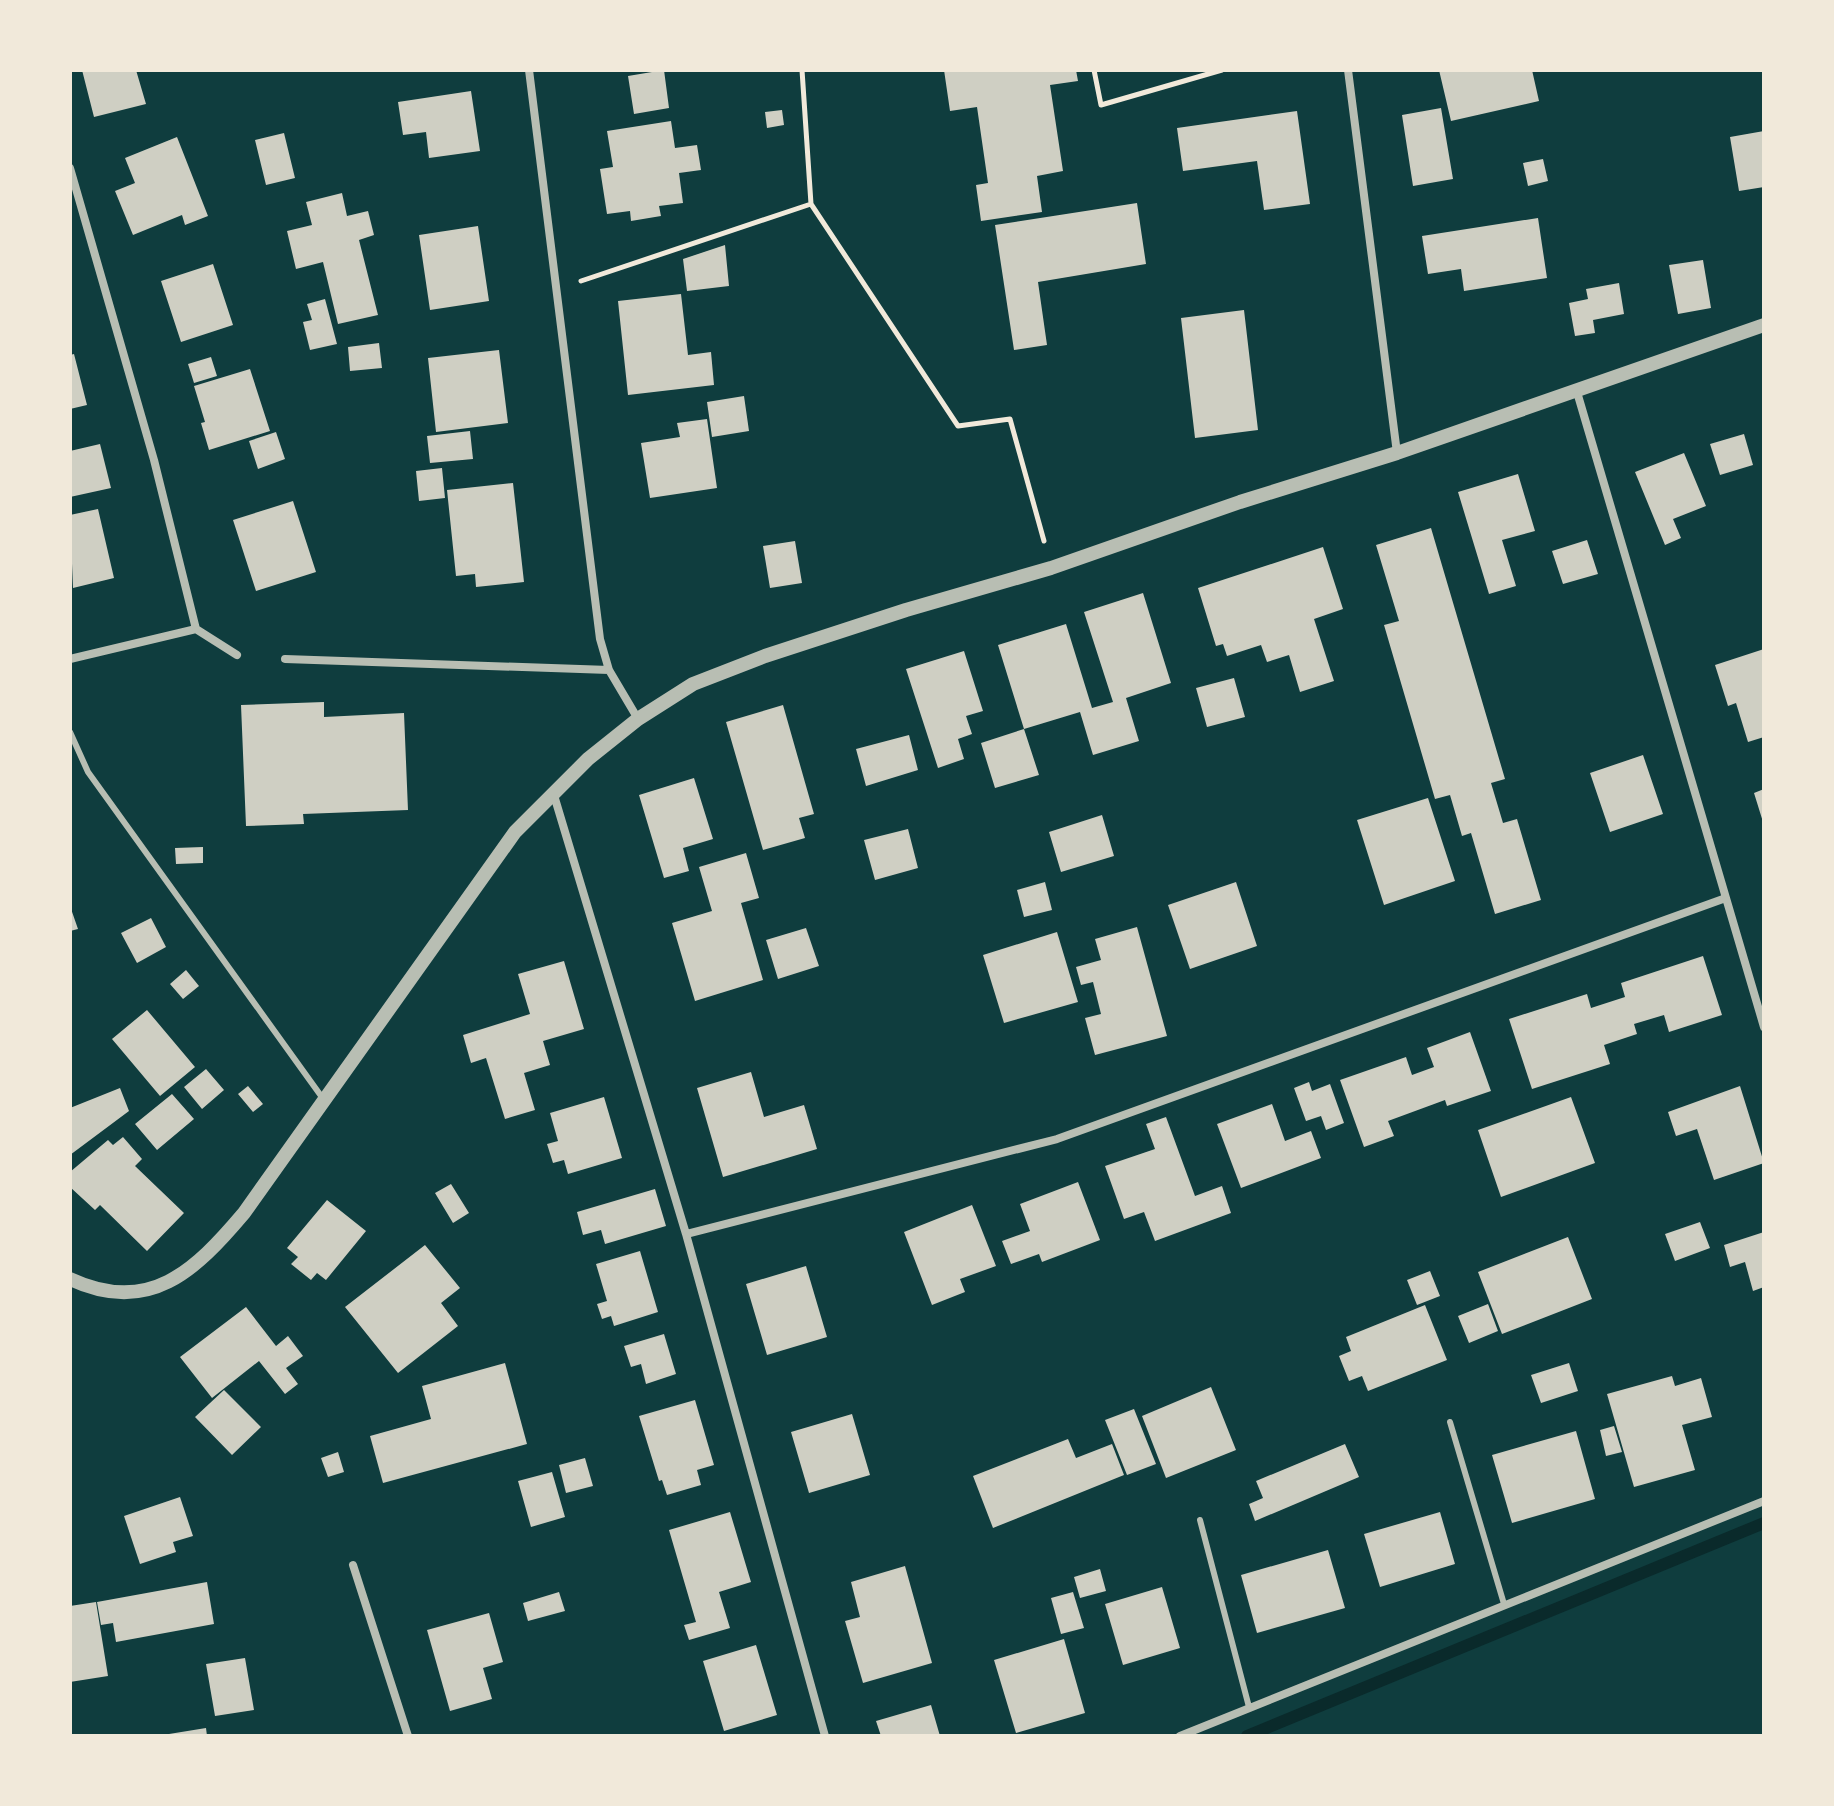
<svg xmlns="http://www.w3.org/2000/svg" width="1834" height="1806" font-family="'Noto Sans',sans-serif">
<rect width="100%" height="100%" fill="#0f3d3e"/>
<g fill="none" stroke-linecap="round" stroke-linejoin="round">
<path stroke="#0a2a2b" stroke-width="12" d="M1247 1736 1764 1523"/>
</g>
<path fill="#cfcfc3" d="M82 70H136L146 104 94 117Z
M664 70 669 108 634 114 628 76Z
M944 70H1076L1078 81 1050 85 1063 171 1037 176 1042 212 981 221 976 185 988 183 977 107 950 111Z
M1439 70H1532L1539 101 1451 121Z
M471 91 480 151 429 158 426 132 403 135 398 102Z
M1441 108 1453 179 1413 186 1402 115Z
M782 110 784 125 767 128 765 112Z
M1297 111 1310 204 1264 210 1257 161 1183 171 1177 128Z
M671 121 675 148 697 145 701 170 679 173 683 203 659 206 661 216 631 221 630 211 607 214 600 169 613 167 607 131Z
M1764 131V187L1739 191 1730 137Z
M284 133 295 178 266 185 255 140Z
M177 137 208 216 185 225 182 215 133 235 115 191 135 183 125 158Z
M1543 159 1548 181 1528 186 1523 163Z
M342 193 347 216 368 211 374 235 359 240 378 315 338 324 323 262 296 269 287 231 312 225 306 202Z
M1137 203 1146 264 1038 282 1047 345 1014 350 995 225Z
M1538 218 1547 278 1464 291 1461 269 1428 274 1422 236Z
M478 226 489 301 430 310 419 235Z
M725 245 729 286 687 291 683 259Z
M1703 260 1711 308 1678 314 1669 265Z
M213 264 233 325 181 342 161 281Z
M1619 283 1624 314 1593 320 1595 333 1575 336 1569 303 1588 299 1586 289Z
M681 294 688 355 711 352 714 385 628 395 618 301Z
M325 299 337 344 310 350 303 322 312 320 307 304Z
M1244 310 1258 430 1195 438 1181 318Z
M379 343 382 368 350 371 348 347Z
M499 350 508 423 436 432 428 358Z
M74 354 87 405 70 409V355Z
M211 357 217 376 194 383 188 364Z
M250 369 270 431 209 450 201 423 205 422 194 386Z
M744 396 749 431 712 437 707 402Z
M707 419 717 488 650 498 641 443 680 437 677 423Z
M470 431 473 459 430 463 427 436Z
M276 432 285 459 258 469 249 441Z
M1744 434 1753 465 1720 475 1710 444Z
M100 444 111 488 70 497V451Z
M1684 453 1706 506 1673 519 1681 538 1665 545 1635 472Z
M442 468 445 498 419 501 416 471Z
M1518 474 1535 531 1502 540 1516 586 1489 594 1458 492Z
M513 483 524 582 476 587 475 574 456 576 447 490Z
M293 501 316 572 256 591 233 520Z
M98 509 114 578 73 588 70 515Z
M1431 528 1505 779 1491 783 1503 823 1517 819 1541 900 1495 914 1471 833 1462 836 1450 795 1435 799 1384 625 1399 621 1376 545Z
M1587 540 1598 574 1563 584 1552 551Z
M795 541 802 583 770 588 763 546Z
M1323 547 1343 609 1314 619 1334 681 1300 692 1289 655 1267 662 1261 645 1227 656 1223 644 1216 646 1198 588Z
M1143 593 1171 683 1126 698 1139 741 1093 755 1080 712 1024 729 1039 775 995 788 981 743 1024 729 998 645 1066 624 1092 708 1113 702 1084 612Z
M1764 649V737L1748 742 1736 703 1728 706 1715 665Z
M964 651 983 711 966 716 972 734 958 739 964 759 938 768 906 669Z
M1234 678 1245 717 1207 727 1196 688Z
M324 702V717L404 713 408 810 303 814 304 824 246 826 241 705Z
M783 705 814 814 799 818 805 838 763 850 726 722Z
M909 735 918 770 866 786 856 749Z
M1643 755 1663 814 1610 832 1590 773Z
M694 778 713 839 683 848 689 871 664 878 639 795Z
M1764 789V822H1763L1754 793Z
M1428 798 1455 881 1384 905 1357 820Z
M1102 815 1114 856 1061 872 1049 832Z
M908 829 918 868 875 880 864 840Z
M203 847V863L176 864 175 848Z
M746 853 759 898 741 903 763 980 695 1001 672 923 712 911 699 867Z
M1045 882 1052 910 1024 917 1017 890Z
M1236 882 1257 946 1190 969 1168 905Z
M70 906 78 929 70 931Z
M151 918 166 947 137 963 121 933Z
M1137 927 1167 1036 1095 1055 1085 1018 1101 1014 1093 982 1081 985 1076 967 1101 960 1095 939Z
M806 928 819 966 778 979 766 940Z
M1057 932 1078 1002 1004 1023 983 955Z
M1703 956 1722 1015 1669 1032 1664 1015 1634 1024 1637 1034 1604 1045 1610 1064 1532 1089 1509 1019 1587 994 1591 1008 1625 997 1621 983Z
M564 961 584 1029 543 1041 550 1065 524 1073 535 1110 505 1119 486 1058 471 1063 463 1035 530 1014 518 974Z
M186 970 199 986 183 999 170 984Z
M147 1010 195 1067 160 1096 112 1039Z
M1470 1032 1491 1091 1447 1106 1445 1100 1388 1121 1394 1136 1364 1147 1340 1080 1406 1057 1412 1075 1434 1067 1427 1048Z
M206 1069 224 1090 202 1109 184 1087Z
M751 1072 764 1117 804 1105 817 1149 723 1177 697 1088Z
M1309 1082 1312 1091 1330 1084 1344 1123 1326 1130 1321 1116 1306 1121 1294 1088Z
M248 1086 263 1104 253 1112 238 1094Z
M1740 1086 1764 1163 1714 1180 1697 1129 1676 1136 1668 1112Z
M120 1088 129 1111 70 1155V1108Z
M172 1094 194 1119 157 1150 135 1124Z
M604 1097 622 1158 568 1174 564 1160 553 1163 547 1144 558 1141 550 1113Z
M1571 1097 1595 1163 1501 1197 1478 1130Z
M1272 1104 1285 1141 1311 1131 1321 1158 1241 1188 1217 1124Z
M1166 1117 1195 1196 1222 1186 1231 1213 1155 1241 1144 1212 1124 1219 1105 1166 1155 1149 1146 1124Z
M123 1137 142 1159 135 1166 184 1213 147 1251 100 1205 95 1210 70 1187V1172L108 1140 113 1145Z
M1078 1182 1100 1240 1042 1262 1039 1254 1011 1264 1002 1241 1030 1231 1020 1204Z
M451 1184 469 1213 453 1223 435 1193Z
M655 1189 666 1226 605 1244 601 1230 583 1235 577 1212Z
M327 1200 366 1231 326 1280 317 1273 311 1280 291 1264 298 1257 287 1248Z
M972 1205 996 1266 960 1279 965 1292 932 1305 904 1232Z
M1700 1222 1710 1248 1675 1261 1665 1234Z
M1764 1232V1287L1753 1291 1745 1262 1730 1267 1724 1245Z
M1568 1237 1592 1299 1502 1334 1478 1272Z
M425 1245 460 1288 441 1303 458 1326 398 1373 345 1307Z
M640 1251 658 1312 614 1326 611 1316 602 1319 597 1304 607 1301 596 1264Z
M806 1266 827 1337 767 1355 746 1284Z
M1430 1271 1440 1296 1417 1305 1407 1280Z
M1488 1304 1498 1331 1469 1343 1458 1316Z
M1425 1305 1447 1360 1368 1391 1362 1376 1349 1381 1339 1356 1351 1351 1346 1337Z
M246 1307 276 1346 288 1336 303 1356 286 1368 298 1384 285 1394 259 1361 212 1398 180 1357Z
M664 1334 676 1374 646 1384 641 1364 631 1367 624 1346Z
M505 1363 527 1444 383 1483 370 1436 431 1419 422 1386Z
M1569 1363 1578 1391 1541 1403 1531 1375Z
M1672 1376 1675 1386 1701 1378 1712 1417 1682 1425 1695 1470 1634 1487 1607 1394Z
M1211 1387 1236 1450 1166 1478 1142 1416Z
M224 1390 261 1427 232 1455 195 1417Z
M695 1400 714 1465 697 1470 701 1485 667 1495 662 1480 659 1481 639 1416Z
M1134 1409 1156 1464 1127 1475 1105 1420Z
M852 1414 870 1475 809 1493 791 1432Z
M1614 1426 1622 1452 1606 1456 1600 1430Z
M1576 1431 1595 1499 1512 1523 1492 1455Z
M1068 1439 1076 1458 1112 1444 1124 1475 993 1528 973 1476Z
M1345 1444 1359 1477 1255 1521 1249 1504 1263 1498 1256 1481Z
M338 1452 344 1472 328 1477 321 1458Z
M585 1458 593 1486 566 1493 559 1465Z
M552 1472 565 1517 531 1527 518 1481Z
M180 1497 193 1536 173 1542 176 1552 140 1564 124 1516Z
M730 1512 751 1582 719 1592 730 1628 689 1640 684 1625 696 1622 669 1530Z
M1440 1512 1455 1564 1380 1587 1364 1534Z
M1328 1550 1345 1608 1257 1633 1241 1575Z
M905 1566 932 1663 863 1683 845 1621 860 1617 851 1582Z
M1100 1569 1106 1591 1080 1598 1074 1577Z
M207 1582 214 1624 116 1642 113 1623 101 1625 97 1602Z
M1162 1587 1180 1648 1123 1665 1105 1604Z
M559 1592 565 1611 528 1621 523 1603Z
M1073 1592 1084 1628 1061 1634 1051 1598Z
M96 1602 108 1676 70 1682V1606Z
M489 1613 503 1662 483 1668 492 1699 450 1711 427 1630Z
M1064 1639 1085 1713 1016 1733 994 1660Z
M756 1645 777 1715 724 1731 703 1661Z
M245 1658 254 1710 215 1716 206 1664Z
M931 1705 940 1736H881L876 1721Z
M206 1728 207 1736H169V1734Z"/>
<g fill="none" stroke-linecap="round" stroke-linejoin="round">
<path stroke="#f1e9da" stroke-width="5" d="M802 70 811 204 958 426 1010 419 1044 541
M1094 70 1101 105 1222 70
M581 281 811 204"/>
<path stroke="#b8beb3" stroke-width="6" d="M70 732 88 772 324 1100
M1450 1422 1504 1604
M1200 1520 1249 1707"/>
<path stroke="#b8beb3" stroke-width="8" d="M529 70 600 639 609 670 638 719
M1348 70 1397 453
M70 168 154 460 196 629 70 659
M1577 392 1764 1027
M196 629 237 655
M285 659 609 670
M553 792 686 1234 825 1736
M686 1234 1057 1139 1723 899
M353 1565 408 1736
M1180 1736 1764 1501"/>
<path stroke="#b8beb3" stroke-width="14" d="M70 1279C149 1316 195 1271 244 1213L515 832 588 759 638 719 693 684 765 656 906 610 1051 568 1240 502 1397 453 1764 325"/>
</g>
<rect width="1834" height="1806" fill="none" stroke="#f1e9da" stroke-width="144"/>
</svg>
